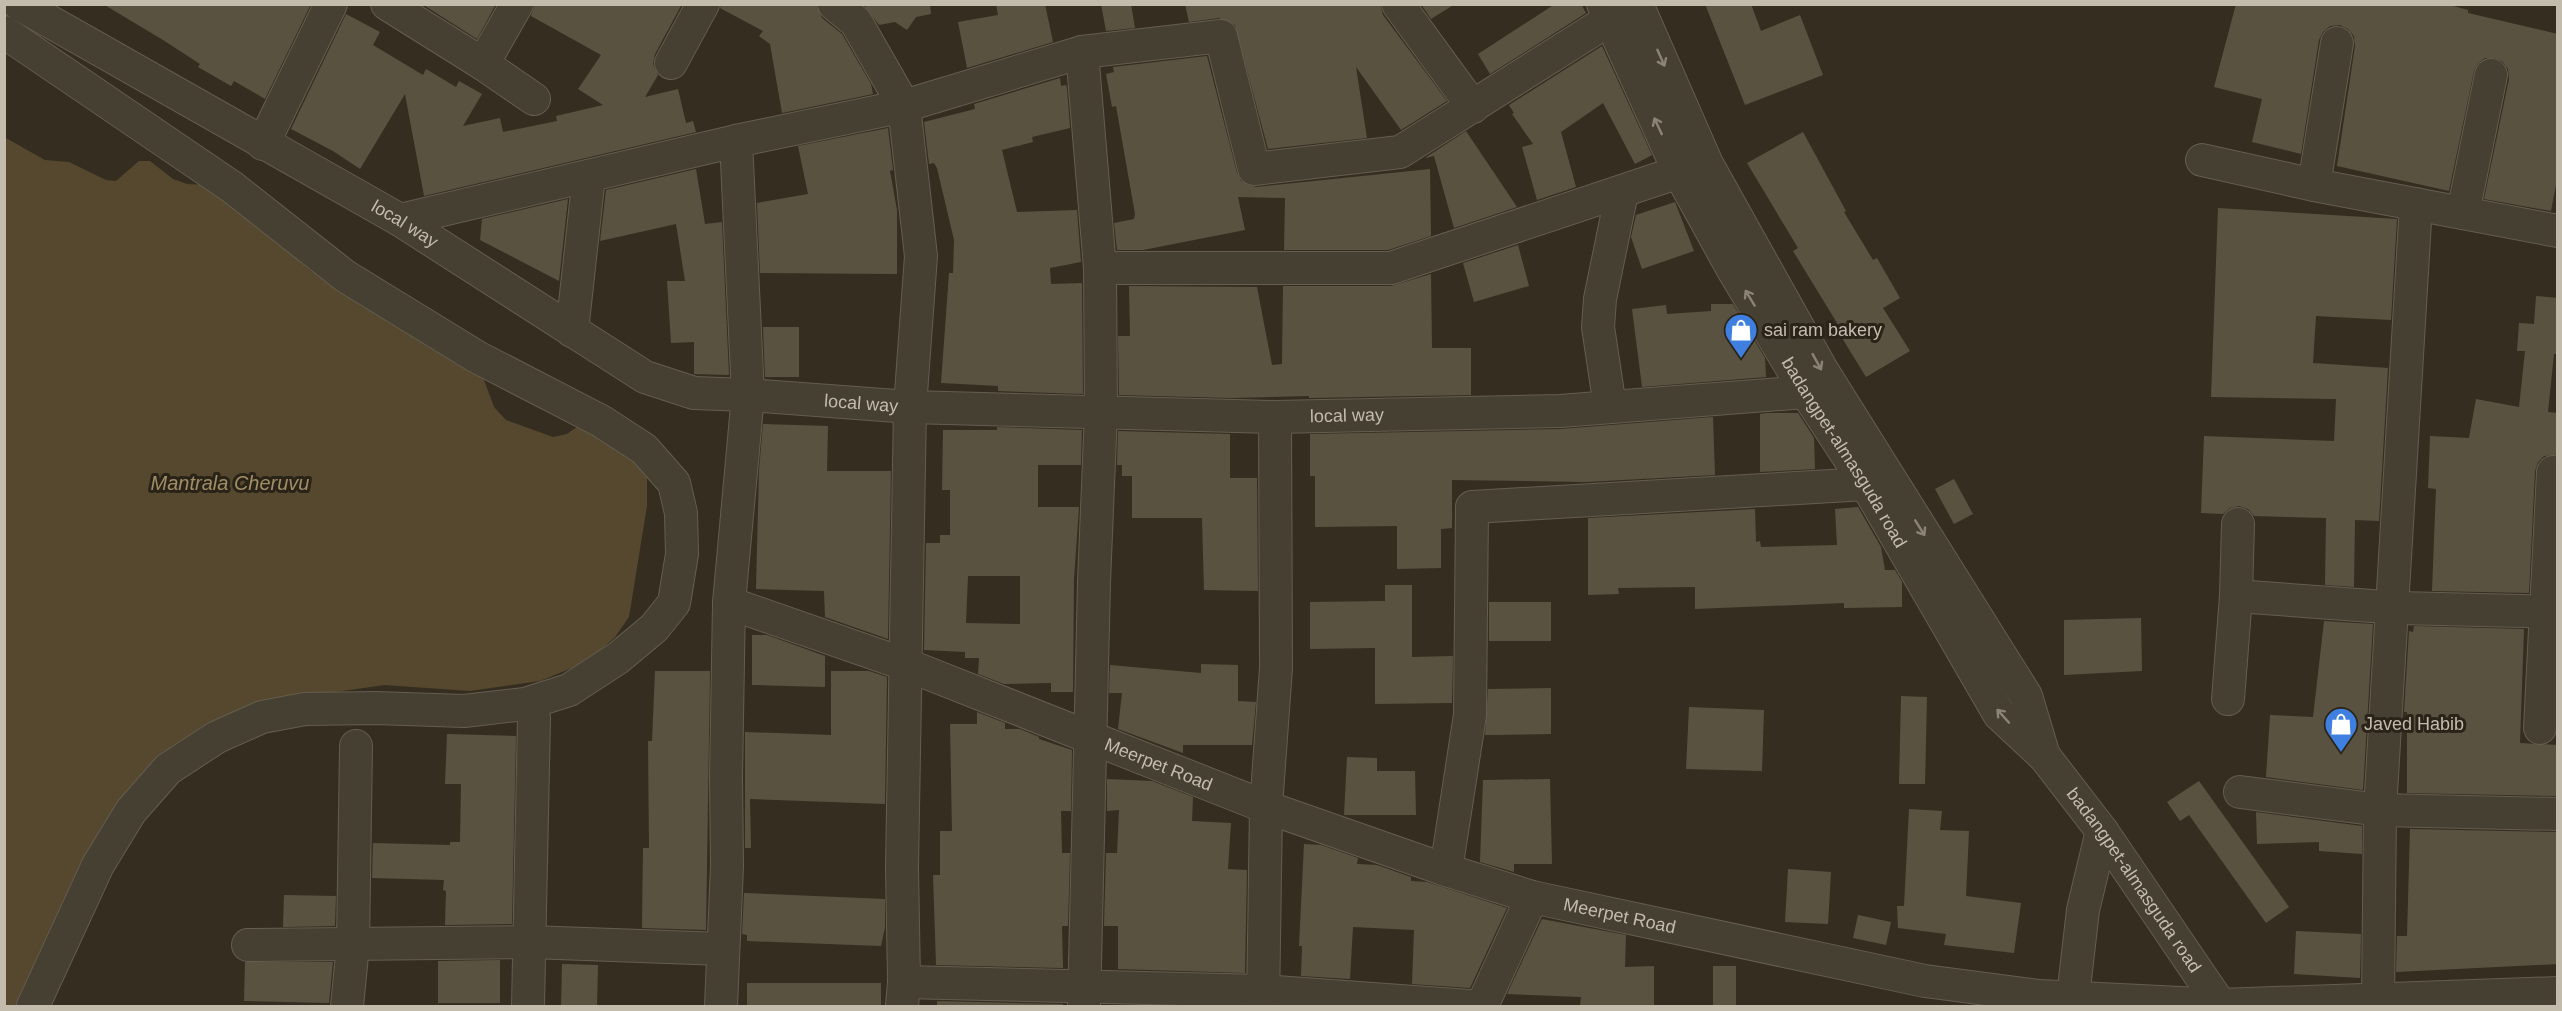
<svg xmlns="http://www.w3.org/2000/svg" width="2562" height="1011" font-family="Helvetica,sans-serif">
<rect width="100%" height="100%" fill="#352e20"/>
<path fill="#55482e" d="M4 137 45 160 69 162 106 180 116 181 139 161H150L173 179 187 184 208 185 294 247 299 261 312 272 345 281 481 372 494 407 506 420 553 437 567 434 581 424H593L647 473V506L629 617 615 637 589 661 540 681 470 691 385 685 321 694 129 804 98 833 89 862 22 1006H4Z"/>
<path fill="#5a5241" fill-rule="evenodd" d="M103 4H311L265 99 234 81 231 86 198 67 200 64 163 40Z
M422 4H496L477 39Z
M535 4H682L655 54 653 64 658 75 645 97 678 89 686 123 693 121 696 132 424 196 405 94 360 169 333 151 291 129 346 14 380 32 373 45 423 75 426 69 456 87 459 81 482 94 463 126 500 118 503 132 557 121 556 116 603 105 578 89 601 55 531 16Z
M721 4H816L822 18 842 34 871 84 873 94 782 113 770 44 759 36 763 31 720 8Z
M863 4H930L931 14 916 17 907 30 895 22 879 25Z
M996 4H1045L1053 42 967 68 958 22 998 15Z
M1101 4H1131L1135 28 1106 31Z
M1185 4H1380L1383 15 1447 101 1401 130 1356 67 1367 138 1268 149 1235 25 1219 18 1189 22Z
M1421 4H1455L1431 19Z
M1555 4H1581L1586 13 1490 74 1478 54Z
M1705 4H1751L1761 31 1800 15 1823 75 1745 105Z
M2236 4H2446L2468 10V13L2558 34V174L2551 211 2484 199 2509 79 2508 69 2503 62 2495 58H2485L2478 63 2474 71 2449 191 2337 166 2355 46 2354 36 2348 29 2340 25 2330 26 2323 32 2319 40 2301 154 2252 142 2262 99 2214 87Z
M1602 46 1652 155 1635 164 1603 103 1561 132 1576 187 1537 200 1522 147 1533 144 1512 114 1514 113 1509 105Z
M1207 56 1237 173 1241 181 1256 187 1430 169 1431 236 1388 250H1284L1285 198 1238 197 1245 230 1143 250H1117L1114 223 1134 219 1135 214 1116 106 1112 107 1106 74 1114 72 1113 67Z
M1060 78 1061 86 1066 85 1067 88 1070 128 1032 137 1033 142 1002 150 1017 212 1077 210 1081 262 1050 268 1051 284 1082 283 1083 394 998 391V386L941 383 949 273H953L954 240 937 168 934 163 929 164 924 122 975 109 974 104Z
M888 128 893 170 890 171 897 210V274L760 273 757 203 808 194 798 146Z
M1466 131 1517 207 1454 228 1434 156 1425 158Z
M1803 132 1846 211 1844 212 1873 260 1877 258 1900 298 1883 308 1910 351 1866 377 1842 338 1845 336 1793 251 1798 248 1747 163Z
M696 169 705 224 722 222 729 375 694 374V342L671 343 667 281H685L676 224 600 241 606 190Z
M568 199 559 281 480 240 482 219Z
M1675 202 1694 251 1642 269 1631 237 1636 215Z
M2218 208 2397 219 2391 320 2316 316 2313 363 2388 368 2379 521 2355 520 2354 587 2325 585 2326 518 2254 516 2248 509 2239 506 2230 508 2223 514 2201 513 2204 436 2334 441 2336 399 2211 397Z
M1518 245 1529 286 1474 302 1463 263Z
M1431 274 1432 348H1471V395L1309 398V396L1230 398 1119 395 1118 336H1130L1129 286 1257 287 1272 365 1282 364 1283 286H1391Z
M2536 296 2558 298V354H2554L2548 412 2558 413V455L2544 456 2538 462 2535 471 2529 593 2432 591 2436 489 2428 488 2430 436 2469 438 2476 399 2519 407 2525 351H2517L2519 323 2534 324Z
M1711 304H1733L1765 358 1766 377 1642 387 1632 309 1666 305 1667 314 1711 311Z
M763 327H799V377H765Z
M1767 413H1798L1814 438 1815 469 1760 472V414Z
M1713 417 1715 475 1586 482 1452 480V528L1441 529V568L1397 569V526L1315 527V476H1310V434L1560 429Z
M763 424 828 426 827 471H891L888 639 825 617 824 591 756 589 759 470Z
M997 427 1082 430 1081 465H1038V507H1079L1074 579 1073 692H1051V683L1004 684 978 674 979 658H965V652L924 650 926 543H940V535H950V490H942L943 430H997ZM968 576H1020V624L966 623Z
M1118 431 1230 434V478H1257L1258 591 1204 590 1202 518H1132V476H1122V465H1117Z
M1954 479 1973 514 1954 524 1935 489Z
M1858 507 1881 547 1885 570H1895L1902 582V607L1844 608V603L1695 609V587L1618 588 1619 594 1588 595V518L1755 509 1756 542 1760 541 1761 547 1837 545 1835 509Z
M1385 585H1412V657L1453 656 1452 703 1375 704V648L1310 649V602L1385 601Z
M1489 602H1551V641H1489Z
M2141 618 2142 671 2064 675V620Z
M2324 621 2373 624 2363 790 2266 777 2270 715 2313 717Z
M2414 626 2524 629 2520 743 2558 745V796L2407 793V712H2404L2409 631 2413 632Z
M752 635H767L825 656V687L752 685Z
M1201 664 1238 665V701L1256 702 1252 745H1183V753L1118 729 1122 693H1109L1110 665 1201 673Z
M655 671H710L706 930 642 928 643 848H649L648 741H652Z
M831 671H869L887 677 885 804 750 799 751 848H745V732L831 735Z
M1551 688V734L1485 735 1488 689Z
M1901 696 1927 697 1925 784H1899Z
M1689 707 1764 710 1762 771 1686 769Z
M977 712 1005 723V729H1020L1039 737V739L1072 750 1071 811H1061L1062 853H1070L1068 926H1062L1063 968 936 965 933 875H940V831H952L950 724H977Z
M447 734 516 736 512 924 445 925 446 891 443 890 444 880 372 878 373 843 450 845V842H460L461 784H445Z
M1347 757 1377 758V771H1415L1416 815H1344Z
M1107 779 1152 781 1193 797 1192 821 1231 823 1228 869 1247 870 1245 973 1118 969V926H1104L1106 853H1117L1119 810 1107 811Z
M1550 779 1552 864H1514V872L1480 862 1483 780Z
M2199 781 2289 907 2266 923 2189 815 2180 821 2167 802Z
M1909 809 1942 811 1940 830 1969 831 1966 896 2021 903 2014 953 1944 945 1946 934 1898 928 1897 906H1904Z
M2256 812 2362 826V854L2319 851V842L2257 844Z
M2410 829 2558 832V964L2396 972 2397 936H2407Z
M1304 844 1321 845 1358 858 1357 864 1377 865 1411 877V881L1427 882 1507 908 1470 988 1412 984 1414 930 1353 927 1350 979 1301 976 1302 946H1299Z
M1788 869 1831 872 1828 924 1785 922Z
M744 893 885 899V927L881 946 747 941V935L742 934Z
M284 895 336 896 335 926 283 927Z
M1858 915 1891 922 1886 945 1853 938Z
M1542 919 1626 935 1625 967 1654 966V1006H1580L1581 997 1507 994Z
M2296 931 2361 934 2360 978 2294 974Z
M500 960V1003H438V961Z
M245 962H333L329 1003 244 1001Z
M562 964 598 965 597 1006H561Z
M1713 966H1736V1006H1713Z
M747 983H881V1006H747Z
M937 1001 1063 1004V1006H937Z"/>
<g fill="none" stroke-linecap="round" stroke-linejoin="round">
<defs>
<g id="minor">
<path id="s1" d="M19 4 400 220 645 377 694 393 748 395 910 407 1275 417 1560 411 1806 392"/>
<path d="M387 4 483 64 517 4"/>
<path d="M834 4 856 22 904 106 921 256 910 407 902 867 904 982 902 1006"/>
<path d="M1398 4 1473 107"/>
<path id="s2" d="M1603 4 1679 172 1732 268 1806 392 1866 484 1999 714 2045 757 2102 831 2221 1006"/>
<path d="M1637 4 1707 164 1822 370 2026 696 2044 756"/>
<path d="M4 32 232 187 345 276 477 357 601 421 644 449 674 483 681 513 682 554 674 603 654 628 618 658 569 690 525 704 464 711 376 708 305 709 262 717 217 737 168 769 131 811 98 865 33 1006"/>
<path d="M2337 43 2314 185 2558 231"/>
<path d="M1082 52 1100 268 1101 412 1094 582 1084 1006"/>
<path d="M671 63 703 4"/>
<path d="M483 64 534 99"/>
<path d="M263 144 331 4"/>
<path d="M2202 160 2314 185"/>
<path d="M2416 204 2380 810 2558 814"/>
<path d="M2463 213 2491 75"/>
<path d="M400 220 736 141 904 106 1082 52 1221 36 1254 169 1400 152 1609 20"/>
<path d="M1100 268H1391L1679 172"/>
<path d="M572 331 589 176"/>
<path d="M1610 407 1598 327 1600 299 1622 192"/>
<path d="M2238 524 2236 596 2399 608 2558 612"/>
<path id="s3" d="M729 603 907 665 1266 807 1446 870 1532 897 1925 981 2039 996 2220 1005 2558 993"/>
<path d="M2228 699 2236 596"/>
<path d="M2540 728 2553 472"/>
<path d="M2240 792 2380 810 2378 1000"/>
<path d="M1446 870 1470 715 1472 507 1866 484"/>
<path d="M248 945 530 942 723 949"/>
<path d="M904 982 1263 991 1469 1006"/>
<path d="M2073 997 2083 910 2102 831"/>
<path d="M347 1006 353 945 356 746"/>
<path d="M528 1006 534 718"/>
<path d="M721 1006 727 866 726 777 729 603 748 395 736 141"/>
<path d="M1263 1006 1266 807 1276 668 1275 417"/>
<path d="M1482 1006 1532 897"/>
</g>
</defs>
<use href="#minor" stroke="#645d50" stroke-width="34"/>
<use href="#minor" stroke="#464033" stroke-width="32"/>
</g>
<defs><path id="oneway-shaft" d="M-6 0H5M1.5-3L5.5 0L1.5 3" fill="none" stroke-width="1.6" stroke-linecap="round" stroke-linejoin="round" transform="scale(1.5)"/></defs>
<g stroke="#8b8476">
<use href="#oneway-shaft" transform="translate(1661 58) rotate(66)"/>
<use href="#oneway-shaft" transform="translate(1658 126) rotate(-115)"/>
<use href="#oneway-shaft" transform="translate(1750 298) rotate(-121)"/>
<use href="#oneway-shaft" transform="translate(1817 362) rotate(61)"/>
<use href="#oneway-shaft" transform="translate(1920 528) rotate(58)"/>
<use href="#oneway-shaft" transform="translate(2003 716) rotate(-132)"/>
</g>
<defs>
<symbol id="shop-pin" viewBox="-11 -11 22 30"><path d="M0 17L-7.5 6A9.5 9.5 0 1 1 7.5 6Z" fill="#3f7fe0" stroke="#2a2418"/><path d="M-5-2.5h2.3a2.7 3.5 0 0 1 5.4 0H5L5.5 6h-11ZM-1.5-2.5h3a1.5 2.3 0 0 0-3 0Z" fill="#fff"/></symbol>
</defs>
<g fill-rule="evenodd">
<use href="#shop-pin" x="1722" y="311" width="38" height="52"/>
<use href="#shop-pin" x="2322" y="705" width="38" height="52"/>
</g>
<g text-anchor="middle" stroke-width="6" stroke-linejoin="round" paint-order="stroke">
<g font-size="18" fill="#c3bcad" stroke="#2a2418">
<text dy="6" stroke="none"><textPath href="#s1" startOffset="444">local way</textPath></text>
<text dy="6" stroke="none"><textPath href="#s1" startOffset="948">local way</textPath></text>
<text dy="6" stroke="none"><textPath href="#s1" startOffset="1434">local way</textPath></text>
<text dy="6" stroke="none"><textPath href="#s2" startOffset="510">badangpet-almasguda road</textPath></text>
<text dy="6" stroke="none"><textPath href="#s3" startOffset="459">Meerpet Road</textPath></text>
<text dy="6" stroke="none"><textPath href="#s2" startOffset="1029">badangpet-almasguda road</textPath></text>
<text dy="6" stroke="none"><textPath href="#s3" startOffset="945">Meerpet Road</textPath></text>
</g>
<g font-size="18" fill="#c3bcad" stroke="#2a2418" text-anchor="start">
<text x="1764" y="336">sai ram bakery</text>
<text x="2364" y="730">Javed Habib</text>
</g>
<g font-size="20" font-style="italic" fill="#a18d66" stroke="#2a2418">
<text x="230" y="490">Mantrala Cheruvu</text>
</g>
</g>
<rect width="2562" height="1011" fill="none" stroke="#c3bcad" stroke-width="12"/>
</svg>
